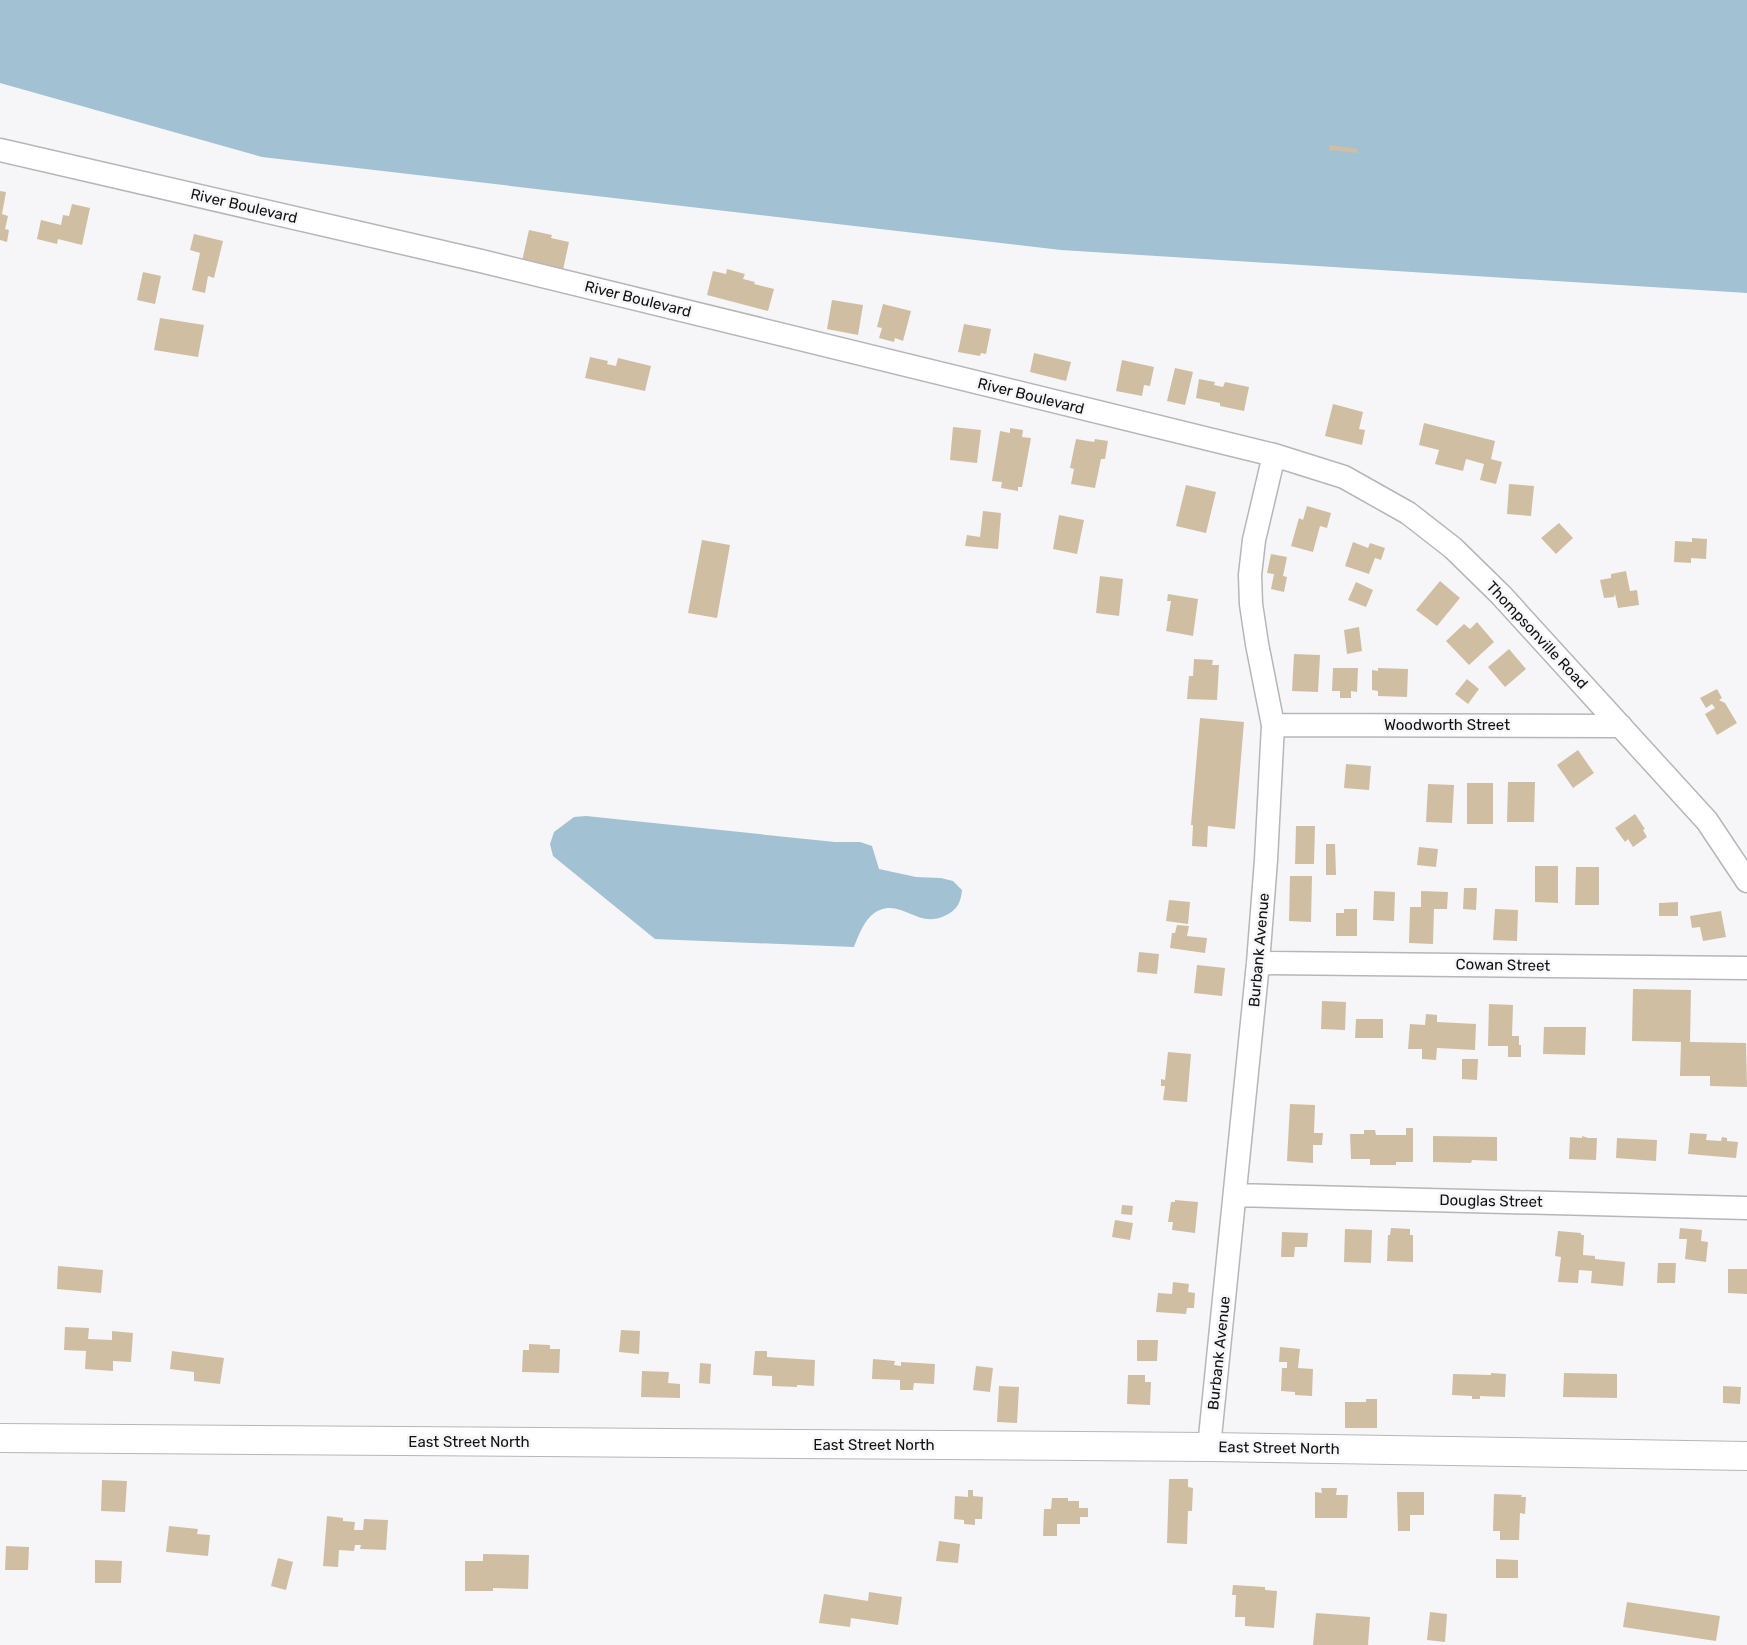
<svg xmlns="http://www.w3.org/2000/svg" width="1747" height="1645" font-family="Rubik,sans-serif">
<rect width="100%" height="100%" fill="#f6f6f8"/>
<path fill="#a2c1d3" d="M0 0H1747V293L1061 250 262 157 0 83Z
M586 816 835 842H860L872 846 879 869 916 877 941 878 953 881 962 890C961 900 959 907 950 913 920 932 904 900 880 910 866 915 859 934 854 947L655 939 553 856 550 844 554 832 574 817Z"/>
<path fill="#d0bea3" d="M1330 145 1358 149 1357 153 1329 150Z
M0 191 6 192 2 214 8 216 5 229 9 230 7 242 0 240Z
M72 204 90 208 82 245 58 239 57 244 37 239 41 220 61 225 63 215 69 216Z
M529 230 552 235 551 238 569 242 563 270 522 261Z
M194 234 223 241 214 278 208 276 205 293 192 290 200 253 190 250Z
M727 269 745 274 743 279 755 282 754 284 774 289 768 311 707 295 713 271 726 274Z
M143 272 161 276 155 304 137 300Z
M832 300 863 305 858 335 827 329Z
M883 304 911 311 903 341 895 338 894 342 879 338 882 328 877 327Z
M160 318 204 325 198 357 154 350Z
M964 324 991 329 986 354 981 353 980 356 958 352Z
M1034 353 1071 362 1066 381 1030 372Z
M590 357 608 361 607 364 616 366 618 358 651 366 645 391 585 378Z
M1122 360 1154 367 1150 386 1144 385 1142 396 1116 391Z
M1175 368 1193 372 1185 405 1167 401Z
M1199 379 1215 382 1214 385 1223 387 1225 382 1249 387 1244 411 1220 406V403L1196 398Z
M1333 404 1363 412 1359 429 1365 430 1362 445 1325 436Z
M1424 423 1495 441 1491 459 1502 462 1496 484 1480 480 1484 464 1466 459 1463 471 1435 464 1439 450 1419 445Z
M953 427 981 430 977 463 950 460Z
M1010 428 1023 430 1022 437 1031 438 1022 487H1018V491L1001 488 1002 482 992 481 1000 431 1010 433Z
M1076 439 1094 442 1095 439 1108 441 1105 459H1101L1095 488 1071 484 1074 469 1070 468Z
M1509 484 1534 486 1531 516 1507 514Z
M1186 485 1216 492 1206 533 1176 526Z
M1307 506 1331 513 1327 528 1320 526 1313 552 1291 546 1299 518 1303 520Z
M983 511 1001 513 998 549 965 546 967 535 980 537Z
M1059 515 1084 520 1077 554 1053 549Z
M1559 523 1573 538 1556 554 1541 538Z
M1692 538 1707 539 1706 559 1691 558V563L1674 562 1675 541 1692 542Z
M702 540 730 545 717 618 688 613Z
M1353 542 1368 548 1370 543 1385 548 1381 560 1375 558 1369 574 1345 566Z
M1271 554 1287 557 1283 576 1287 577 1284 592 1271 589 1274 574 1267 573Z
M1626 571 1630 591 1637 590 1639 605 1618 608 1615 594 1614 597 1604 598 1600 580 1611 578V574Z
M1100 576 1123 579 1119 616 1096 613Z
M1440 581 1460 598 1437 626 1416 610Z
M1356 582 1373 590 1366 607 1348 600Z
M1168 594 1198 599 1193 636 1166 631 1171 601H1167Z
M1477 622 1494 642 1469 665 1446 641 1464 624 1470 629Z
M1359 627 1362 651 1347 654 1344 630Z
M1509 649 1526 669 1505 687 1488 667Z
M1294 654 1320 655 1318 692 1292 691Z
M1194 659 1213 660 1212 665H1219L1217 700 1187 699 1189 676H1193Z
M1333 668H1358L1357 692 1351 691V698H1340V691H1332Z
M1378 668 1408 669 1407 697 1378 696V691L1372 690V670L1378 671Z
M1467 679 1479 689 1468 704 1455 694Z
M1717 689 1722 698 1719 700 1725 703 1737 723 1717 735 1705 714 1715 708 1712 704 1706 708 1700 698Z
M1200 718 1244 722 1235 829 1208 826 1207 847 1192 846 1193 825H1191Z
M1578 750 1594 773 1573 788 1557 765Z
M1346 764 1371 766 1369 790 1344 788Z
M1508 782H1535L1534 822H1507Z
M1467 783H1493V824H1467Z
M1428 784 1454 785 1452 823 1426 822Z
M1635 814 1645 829 1643 830 1647 837 1633 847 1628 839 1625 842 1615 828Z
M1296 826H1315L1314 864H1295Z
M1326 844H1335L1336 875H1326Z
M1419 847 1438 849 1436 867 1417 865Z
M1535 866H1558V903L1535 902Z
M1576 867H1599V905H1575Z
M1290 876H1312L1311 922 1289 921Z
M1464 888H1477L1476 910 1463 909Z
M1374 891 1395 892 1394 921 1373 920Z
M1421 891 1448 892 1447 909H1434L1433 944 1409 943 1410 907H1421Z
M1169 900 1190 902 1188 924 1166 921Z
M1678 902V916H1659V903Z
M1344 909H1357V936H1336V913H1344Z
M1495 909 1518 910 1517 941 1493 940Z
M1721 911 1726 937 1703 941 1700 927 1692 928 1690 916Z
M1177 925 1189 926 1187 936 1207 938 1205 953 1170 948 1172 933H1175Z
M1139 952 1159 954 1157 974 1137 972Z
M1197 965 1225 968 1222 996 1194 993Z
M1633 989 1691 990 1690 1042 1746 1043 1747 1087 1710 1086V1076H1680L1681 1042 1632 1041Z
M1322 1001 1346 1002 1345 1030 1321 1029Z
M1489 1004 1513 1005 1512 1036H1519V1045H1521V1057H1508V1046H1488Z
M1426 1014 1437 1015V1022L1476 1024 1475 1050 1437 1048 1436 1060 1422 1059V1049H1408L1410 1024 1425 1025Z
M1356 1019H1383V1038H1355Z
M1544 1027H1586L1585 1055 1543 1054Z
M1168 1052 1191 1054 1187 1102 1163 1100 1165 1086H1161V1079L1165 1080Z
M1462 1059H1478L1477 1080 1462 1079Z
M1290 1104 1315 1105 1314 1133H1323L1322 1145H1313V1163L1287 1161Z
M1406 1128H1413V1162H1396V1165H1370V1159H1351L1350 1134H1364V1130H1375L1376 1135H1406Z
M1690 1133 1707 1134 1706 1140 1721 1141 1722 1137 1727 1138V1141L1738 1142 1736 1158 1688 1154Z
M1433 1136 1497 1137V1161L1472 1160 1471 1163 1433 1162Z
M1582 1136 1588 1138H1597L1596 1160 1569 1159 1570 1137 1582 1138Z
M1617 1138 1657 1140 1656 1161 1616 1158Z
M1175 1200 1198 1202 1195 1233 1172 1230 1173 1222H1168L1171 1202H1175Z
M1122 1205 1133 1206 1132 1215 1121 1214Z
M1115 1220 1133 1223 1130 1240 1112 1237Z
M1391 1228 1410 1229V1235H1413V1262L1387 1261 1388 1235H1390Z
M1680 1228 1702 1230 1701 1241 1708 1242 1706 1262 1685 1259 1687 1239H1679Z
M1345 1229 1372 1230 1371 1263 1344 1262Z
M1558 1231 1581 1233V1235H1584L1583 1255 1595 1256V1259L1625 1262 1623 1286 1591 1283 1592 1271 1579 1270 1578 1283 1558 1282 1561 1257 1555 1256Z
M1282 1232 1308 1233 1307 1247H1295L1294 1257H1281Z
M1658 1263H1676L1675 1283H1657Z
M58 1266 103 1270 101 1293 57 1289Z
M1728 1269H1747V1294L1728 1293Z
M1173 1282 1189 1284 1188 1292 1195 1293 1194 1308H1187L1186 1314 1156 1312 1158 1293 1172 1294Z
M65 1327 89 1328 88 1339 112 1340V1331L133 1333 131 1362 113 1361V1371L85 1369 86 1351 64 1350Z
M621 1330 640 1331 639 1354 619 1352Z
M1137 1340H1158L1157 1361H1137Z
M529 1344 550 1345V1349H560L559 1373 522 1372 523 1350H529Z
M1280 1347 1300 1349 1298 1368 1313 1369 1312 1396 1295 1395V1392L1281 1391 1282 1368H1287V1362H1279Z
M172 1351 224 1358 220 1384 194 1381V1372L170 1369Z
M755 1351H767V1357L815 1360 814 1386 797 1385V1387L772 1386V1376L753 1375Z
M873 1359 895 1361 894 1365 901 1366V1362L935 1364 934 1384 914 1383 913 1390H900V1380L872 1379Z
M700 1363 711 1364 710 1384 699 1383Z
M976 1366 993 1368 990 1392 973 1390Z
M642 1371 669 1372 668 1383 680 1384V1398L641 1397Z
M1491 1373 1506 1374 1505 1397 1480 1396V1399H1472V1396L1452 1395 1453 1374 1491 1375Z
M1564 1373 1617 1374V1398L1563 1397Z
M1128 1375H1145V1382H1151L1150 1405 1127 1404Z
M999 1386 1019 1387 1017 1423 997 1422Z
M1723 1386 1741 1387 1740 1404 1723 1403Z
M1366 1399H1377V1428H1345V1402H1366Z
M1169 1479H1188V1487L1193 1488 1192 1511H1188L1187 1544 1167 1543Z
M102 1480 127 1481 125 1512 101 1511Z
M1321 1488H1337L1336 1495H1348L1347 1518H1315V1492L1322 1493Z
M968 1490H973V1496L983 1497 982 1519H975V1525L964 1524V1520L954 1519 955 1496 968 1497Z
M1397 1492H1424V1515H1410V1531H1398Z
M1494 1494 1522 1495 1521 1497H1526L1525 1514 1520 1513 1519 1540H1500V1531H1493Z
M1052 1498H1068V1501H1079V1508H1088V1517H1080V1524H1057V1536H1043L1044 1509H1051Z
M327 1516 343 1518V1521L355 1522 354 1530H363L364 1519 388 1520 386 1550 360 1549 361 1545H355L354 1551 339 1550 338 1567 323 1566Z
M169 1526 198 1529 197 1534 210 1535 208 1556 166 1552Z
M939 1541 960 1544 958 1563 936 1561Z
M6 1546 29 1547 28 1570H5Z
M483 1554 529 1555 528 1589 493 1588V1591H465V1561H483Z
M278 1558 293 1562 286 1590 271 1586Z
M1496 1559 1518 1560V1578H1496Z
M95 1560 122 1561 121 1583H95Z
M1233 1585 1265 1587V1590L1277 1591 1274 1628 1245 1626V1617H1235L1236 1595H1232Z
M869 1592 902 1597 898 1625 851 1618 850 1627 819 1623 824 1594 868 1601Z
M1627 1602 1720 1616 1716 1641 1623 1627Z
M1430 1612 1447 1614 1445 1642 1427 1640Z
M1316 1613 1370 1617 1368 1645H1313Z"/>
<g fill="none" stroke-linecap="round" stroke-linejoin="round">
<defs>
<path id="minor" d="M0 150 481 261 1274 455 1344 477 1408 513 1453 548 1501 595 1707 821 1747 881
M1273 725 1621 726
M1258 963 1747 968
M1235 1195 1747 1208
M1209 1447 1258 963 1266 860 1273 725 1257 644 1251 604 1250 575 1254 540 1274 455"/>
<path id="major" d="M0 1438 1209 1447 1747 1456"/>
</defs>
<use href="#minor" stroke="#b5b6b7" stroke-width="25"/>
<use href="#major" stroke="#b5b6b7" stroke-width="30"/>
<use href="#minor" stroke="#fff" stroke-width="22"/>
<use href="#major" stroke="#fff" stroke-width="28"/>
</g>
<g text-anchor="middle" stroke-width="5" stroke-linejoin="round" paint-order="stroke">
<g font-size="15" fill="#111" stroke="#f6f6f8">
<text transform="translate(244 206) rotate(13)" y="5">River Boulevard</text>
<text transform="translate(638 299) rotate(14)" y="5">River Boulevard</text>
<text transform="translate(1031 396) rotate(14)" y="5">River Boulevard</text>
<text transform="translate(1537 635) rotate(47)" y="5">Thompsonville Road</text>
<text x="1447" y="730">Woodworth Street</text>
<text transform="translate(1259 950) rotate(-85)" y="5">Burbank Avenue</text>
<text transform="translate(1503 965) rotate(1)" y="5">Cowan Street</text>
<text transform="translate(1491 1201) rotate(1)" y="5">Douglas Street</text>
<text transform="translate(1219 1353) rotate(-84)" y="5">Burbank Avenue</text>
<text x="469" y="1447">East Street North</text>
<text x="874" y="1450">East Street North</text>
<text transform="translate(1279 1448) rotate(1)" y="5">East Street North</text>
</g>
</g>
</svg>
